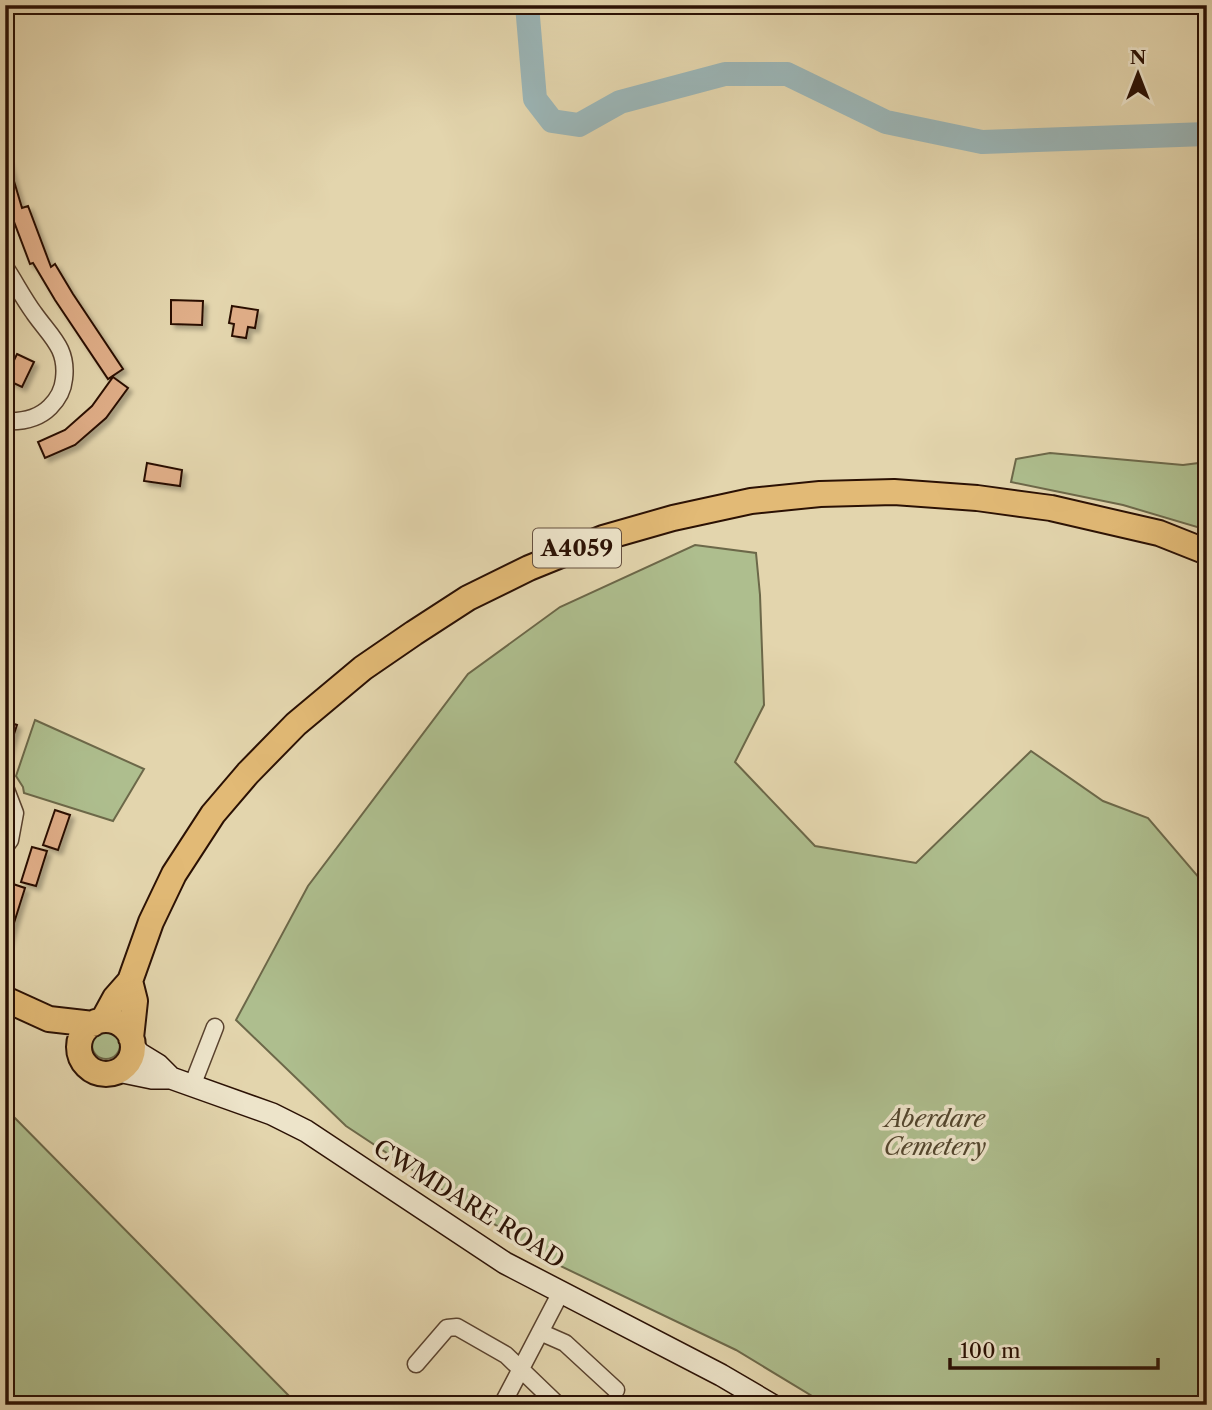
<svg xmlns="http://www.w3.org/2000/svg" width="1212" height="1410" font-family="'Libre Caslon Text',serif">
<defs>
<filter id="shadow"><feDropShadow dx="4" dy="4" stdDeviation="2" flood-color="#0004"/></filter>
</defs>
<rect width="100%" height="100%" fill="#e3d5ad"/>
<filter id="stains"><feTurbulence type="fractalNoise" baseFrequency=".00286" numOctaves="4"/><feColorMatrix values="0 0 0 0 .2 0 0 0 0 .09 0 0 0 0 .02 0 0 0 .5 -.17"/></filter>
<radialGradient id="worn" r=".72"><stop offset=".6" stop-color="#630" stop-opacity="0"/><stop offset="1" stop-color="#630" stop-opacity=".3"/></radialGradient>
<path fill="#aebe8e" stroke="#6c6849" stroke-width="2" d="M1050 453 1183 465 1207 462V530L1123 505 1011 482 1016 459Z
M695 545 756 553 760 595 764 705 735 762 815 846 916 863 1031 751 1103 801 1148 818 1207 887V1405H827L736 1350 550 1261 346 1126 236 1020 308 886 468 674 560 607Z
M35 720 144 769 113 821 24 793 23 787 16 776Z
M92 1045a14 14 0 1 1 28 0a14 14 0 1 1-28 0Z
M5 1108 298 1405H5Z"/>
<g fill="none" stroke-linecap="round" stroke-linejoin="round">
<path stroke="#9bb5b6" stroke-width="24" d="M527 5 535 99 552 121 579 125 620 102 725 74H787L886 122 982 142 1207 134"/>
</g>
<path fill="#dfad87" stroke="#2b1104" stroke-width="2" filter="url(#shadow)" d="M8 161 22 208 28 206 51 267 55 264 73 294 123 369 108 379 55 300 33 263 30 264 5 198V162Z
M171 300 203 301 202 325 171 324Z
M232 306 258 310 255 328 248 327 246 338 232 336 234 324 229 323Z
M17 354 34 362 22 387 5 379Z
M113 377 128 388 106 418 75 445 45 458 38 442 65 430 92 406Z
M147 463 182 470 180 486 144 481Z
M5 721 17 725 7 755H5Z
M55 810 70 815 58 850 43 845Z
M32 847 47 851 36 886 21 882Z
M10 883 25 888 8 942 5 941V898Z"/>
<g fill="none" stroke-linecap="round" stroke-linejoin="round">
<defs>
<path id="minor" d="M5 267C15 282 23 298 34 313 50 336 68 348 64 379 63 390 58 399 50 407 38 419 21 422 5 421
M5 787 15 813 10 840 5 847
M192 1086 215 1027
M540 1332 565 1343 616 1390
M416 1364 447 1328 457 1327 506 1355 558 1405
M502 1405 561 1292"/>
<path id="secondary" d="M133 1047 140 1054 158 1065 171 1078
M118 1071 152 1078H171L272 1114 306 1131 505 1263 721 1375 772 1405"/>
<path id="primary" d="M130 981 135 1001 131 1038
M5 999 49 1019 93 1024
M103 1020 115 998 130 981 151 922 174 874 213 814 248 773 296 724 363 668 414 633 468 598 529 568 603 538 673 518 751 501 820 494 894 492 977 498 1051 508 1159 533 1207 552
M79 1047a27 27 0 1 1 54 0a27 27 0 1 1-54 0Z"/>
</defs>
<use href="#minor" stroke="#59422e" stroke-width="19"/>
<use href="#secondary" stroke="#2b1104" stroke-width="24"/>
<use href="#primary" stroke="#2b1104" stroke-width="28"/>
<use href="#minor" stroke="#ede4ca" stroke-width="16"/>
<use href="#secondary" stroke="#ede4ca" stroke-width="21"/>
<use href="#primary" stroke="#e2ba76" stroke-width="24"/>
</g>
<g text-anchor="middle" stroke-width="7" stroke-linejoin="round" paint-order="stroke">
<rect fill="#ede4ca" stroke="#65503f" stroke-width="2" x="533" y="528.5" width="88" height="39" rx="5"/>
<g font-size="23" font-weight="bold" fill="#2b1104">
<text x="577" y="556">A4059</text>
</g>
<g font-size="24" font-style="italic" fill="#52452d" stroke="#ede4ca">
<text x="935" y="1127">Aberdare<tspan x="935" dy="28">Cemetery</tspan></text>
</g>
<g font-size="24" fill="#2b1104" stroke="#ede4ca">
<text transform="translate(469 1204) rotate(32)" y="8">CWMDARE ROAD</text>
</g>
</g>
<rect width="1212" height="1410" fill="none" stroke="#e3d5ad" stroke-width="28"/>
<rect x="7" y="7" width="1198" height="1396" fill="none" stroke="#2b1104" stroke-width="3.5"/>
<rect x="14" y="14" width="1184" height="1382" fill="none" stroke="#2b1104" stroke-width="2"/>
<g transform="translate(1138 74)" stroke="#ede4ca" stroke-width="5" paint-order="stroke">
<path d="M0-5L12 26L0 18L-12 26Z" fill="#2b1104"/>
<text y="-10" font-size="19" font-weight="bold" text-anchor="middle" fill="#2b1104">N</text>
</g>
<path d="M950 1358v10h208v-10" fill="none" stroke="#2b1104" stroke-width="3.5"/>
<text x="960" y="1358" font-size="21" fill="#2b1104" stroke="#ede4ca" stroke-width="5" paint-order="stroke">100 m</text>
<rect width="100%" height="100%" filter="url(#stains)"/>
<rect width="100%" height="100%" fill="url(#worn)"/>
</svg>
